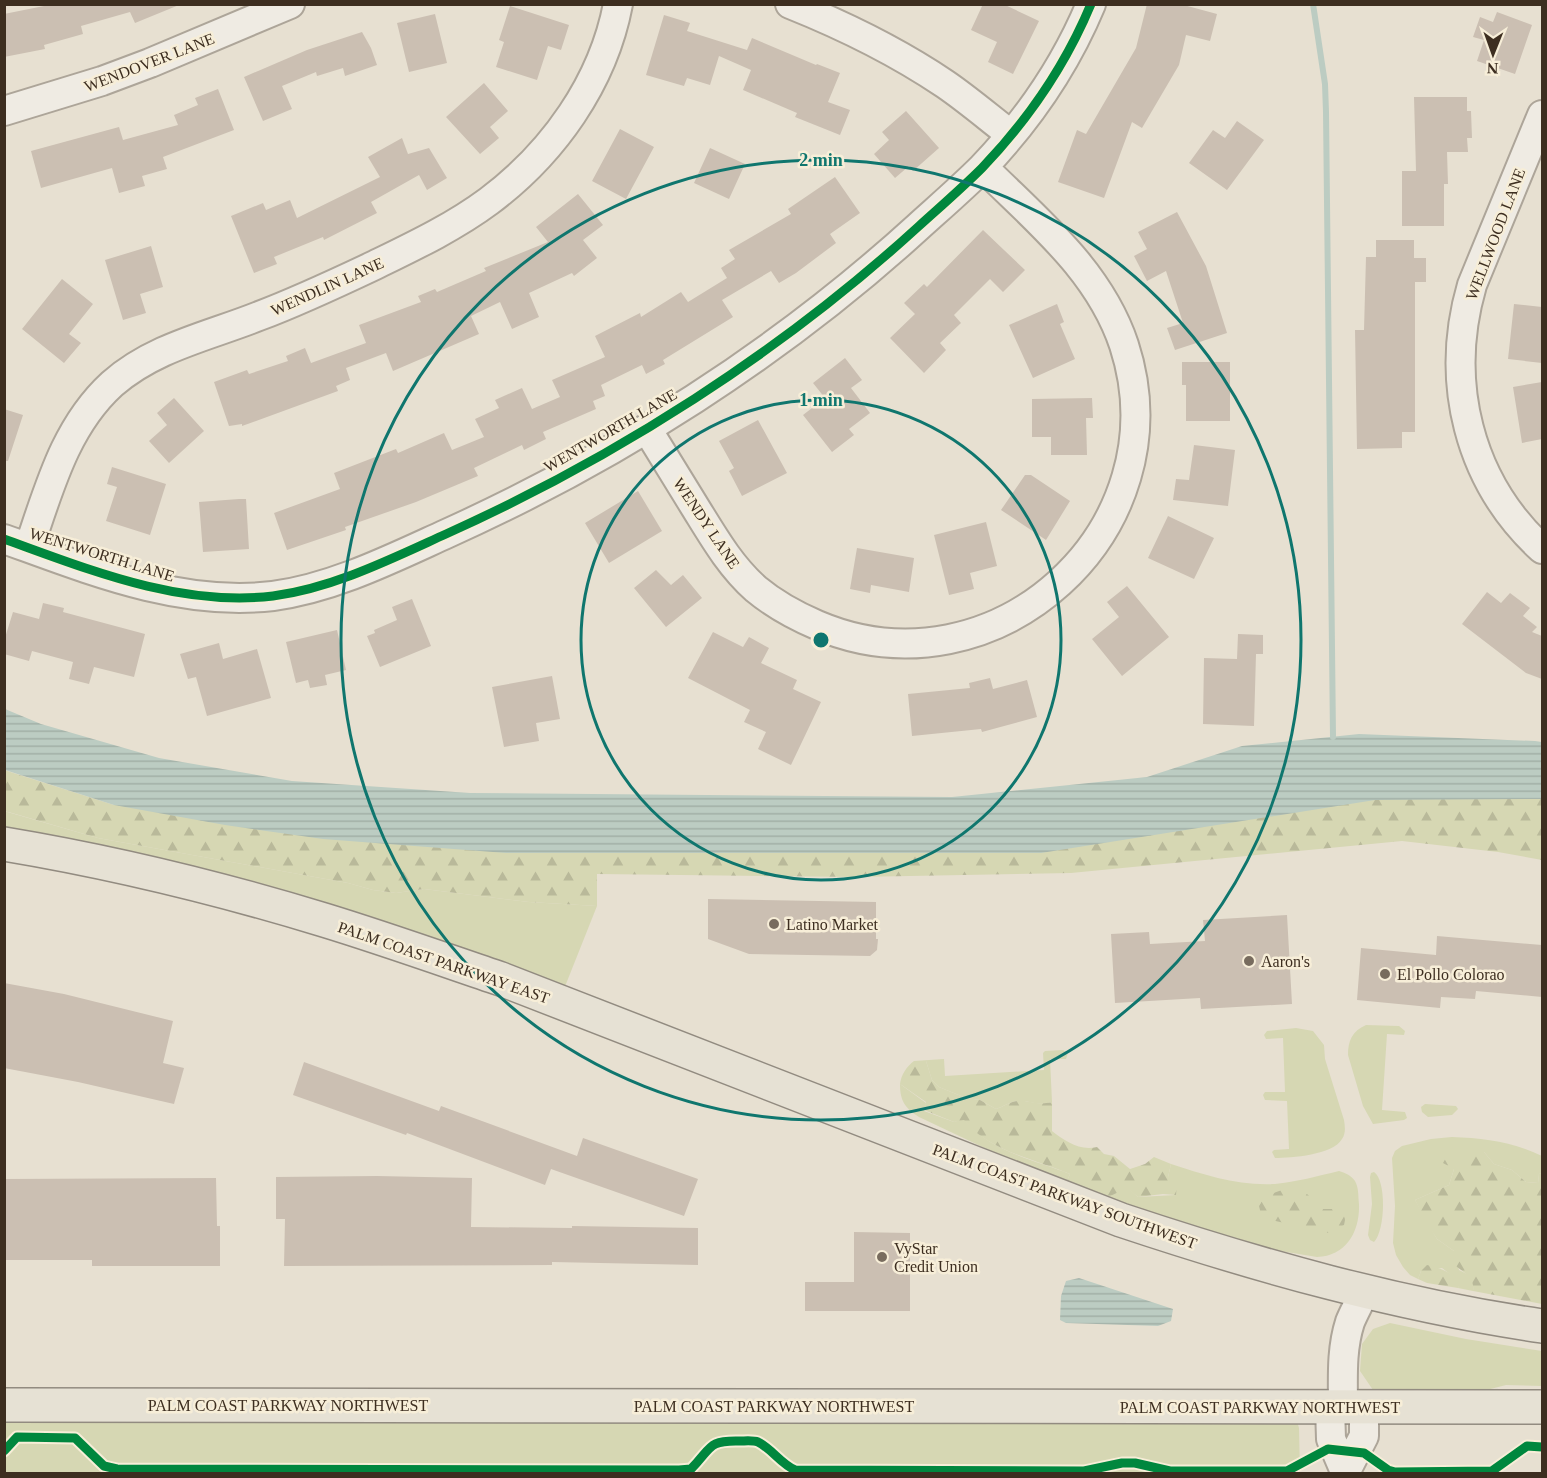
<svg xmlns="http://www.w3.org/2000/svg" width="1547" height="1478" font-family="Georgia,serif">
<defs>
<pattern id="forest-firs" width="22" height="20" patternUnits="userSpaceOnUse" patternTransform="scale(1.5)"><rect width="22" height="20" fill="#d6d7b3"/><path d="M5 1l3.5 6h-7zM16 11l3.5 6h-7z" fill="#b9b99a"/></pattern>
<pattern id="water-rules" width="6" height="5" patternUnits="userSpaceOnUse" patternTransform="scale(1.5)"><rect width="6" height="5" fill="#bcccc2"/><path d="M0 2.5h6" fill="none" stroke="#a2b0a6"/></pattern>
</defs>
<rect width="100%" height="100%" fill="#e7e0d1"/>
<path fill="#d6d7b3" d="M4 811 98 838 348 883 373 890 396 893 424 889 529 902 597 906 562 994 5 833Z
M1366 1025 1399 1026 1405 1031 1404 1035 1387 1034 1382 1110 1405 1112 1407 1118 1404 1120 1373 1124 1363 1106 1348 1055C1348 1041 1352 1031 1366 1025Z
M1296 1028 1313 1031 1324 1045 1325 1059 1344 1120C1345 1127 1346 1133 1342 1139 1333 1155 1291 1158 1275 1158L1272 1152 1274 1150 1289 1149 1287 1101 1265 1100 1263 1095 1265 1092H1285L1283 1038 1266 1039 1264 1035 1267 1031Z
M1063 1050 1068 1053 1066 1059H1050L1052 1102C1036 1107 1033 1100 1018 1101 1011 1101 1003 1107 996 1109L980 1100 966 1098 939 1087 932 1080 926 1061H914L944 1059 945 1076 1044 1070 1043 1053 1045 1051Z
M900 1084 926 1103 924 1111 954 1122 964 1119C988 1151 1035 1160 1070 1174L1065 1186 919 1117C905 1108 900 1101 900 1084Z
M1425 1104 1456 1106 1458 1109 1452 1115 1428 1117 1422 1112 1421 1107Z
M1452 1137C1484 1138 1513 1142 1542 1156V1173L1539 1174 1538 1183 1526 1182 1512 1170 1494 1164 1484 1152 1454 1169 1449 1185 1415 1200 1437 1239 1454 1251 1459 1270 1469 1275 1474 1282 1473 1291 1458 1288 1460 1282 1442 1268 1421 1271 1418 1279 1410 1275 1403 1267 1396 1255 1393 1243 1395 1206 1392 1158 1395 1151 1402 1146 1431 1139Z
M1171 1164C1205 1175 1238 1186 1275 1184 1296 1182 1318 1176 1339 1171 1345 1173 1351 1175 1355 1181 1359 1188 1358 1196 1359 1204 1360 1232 1346 1256 1317 1257L1209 1239 1102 1200 1127 1187 1138 1197 1176 1195 1168 1177Z
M1374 1172C1387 1181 1385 1231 1374 1242L1370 1240 1368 1235 1372 1204 1370 1177 1371 1173Z
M1390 1323 1466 1339 1542 1351V1386L1506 1385 1463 1396 1390 1395 1373 1390 1360 1371 1362 1344 1373 1329Z
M4 1417 1296 1418 1299 1428 1300 1473 5 1474Z"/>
<path fill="url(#forest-firs)" d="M4 770 114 805 1536 798 1542 799V860L1498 852 1402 841 1071 873 856 877 597 874V906L529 902 424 889 396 893 373 890 348 883 98 838 5 811Z
M914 1061H926L932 1080 939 1087 966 1098 980 1100 996 1109C1003 1107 1011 1101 1018 1101 1033 1100 1036 1106 1052 1102V1131C1065 1141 1079 1151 1097 1147L1104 1154 1114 1156 1130 1169 1145 1164 1154 1157 1171 1164 1168 1177 1177 1183 1176 1195 1163 1194 1138 1197 1127 1188 1102 1200 1065 1186 1070 1174C1035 1159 988 1151 964 1120L954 1122 924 1110 926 1102 900 1084C901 1075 907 1066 914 1061Z
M1466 1151 1484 1152 1494 1164 1512 1170 1526 1182 1538 1183 1539 1174 1542 1173V1304L1473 1291C1475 1274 1461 1273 1452 1262L1454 1251 1437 1239 1426 1222 1415 1200 1449 1185 1454 1169 1443 1163 1447 1156Z
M1282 1190 1307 1194 1323 1209H1336L1344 1214 1345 1220 1344 1225 1329 1233 1262 1218 1259 1206 1265 1196Z
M1427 1265C1441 1268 1450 1272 1461 1282L1458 1288 1427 1283 1418 1279 1421 1271Z"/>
<path fill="url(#water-rules)" d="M5 709 41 724 159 758 292 781 470 793 952 797 1147 777 1242 746 1359 734 1535 741 1542 742V799L1375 800 1041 853H506L323 839 225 825 114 805 5 770Z
M1079 1278 1173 1309 1171 1321 1158 1326 1066 1323 1060 1320 1061 1296 1066 1281Z"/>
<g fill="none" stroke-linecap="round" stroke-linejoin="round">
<path stroke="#bcccc2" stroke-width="6" d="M1313 4 1325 84 1326 112 1333 737"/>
</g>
<path fill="#cbbfb2" d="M54 4H179V5L135 23 130 12 81 26 83 34 44 45 45 49 4 57V14Z
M983 4H1003L1039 21 1013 74 988 62 997 42 971 30Z
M1147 4H1180L1217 14 1210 41 1186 35 1179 65 1142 128 1132 122 1104 198 1058 182 1077 130 1086 134 1136 48Z
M510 6 569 25 561 50 548 46 537 80 496 67 504 42 499 40Z
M1497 12 1532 25 1515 74 1477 61 1484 40 1473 37 1480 17 1493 22Z
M435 14 447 63 409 72 397 23Z
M664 15 690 23 687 31 747 50 752 38 816 65 817 64 840 73 828 102 850 110 840 135 795 117 797 113 743 90 751 70 719 56 710 85 687 78 684 86 646 75Z
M362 32 371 48 377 65 345 76 343 68 317 76 316 72 282 86 292 109 263 121 244 77 307 50Z
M484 83 508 111 490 127 499 138 480 154 446 117Z
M218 89 234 130 163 157 167 169 142 176 145 186 119 193 112 168 41 188 31 151 119 127 123 140 178 125 174 115 198 105 195 98Z
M1414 97H1467V111H1471L1472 138H1467L1468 152H1447L1448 184H1444V226H1402V171H1416Z
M906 111 939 148 913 171 909 166 895 178 874 154 889 140 882 132Z
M1237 121 1264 140 1227 190 1189 163 1213 130 1225 138Z
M620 129 654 147 626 199 592 181Z
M402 138 408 154 429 148 447 178 427 190 419 175 371 202 377 213 324 240 323 237 274 257 277 264 254 273 231 216 263 203 266 210 290 200 297 218 380 177 368 157Z
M710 148 745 164 729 199 694 183Z
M835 177 860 213 830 234 836 243 796 273 779 283 771 271 722 300 733 317 663 360 665 364 646 374 642 365 601 385 605 396 593 401 596 409 543 432 546 439 524 450 522 445 474 468 478 476 416 502 345 527 346 530 287 550 274 513 340 489 334 473 396 449 398 453 444 433 452 450 484 437 475 419 499 408 495 400 522 388 532 409 560 397 552 380 605 357 595 336 640 313 641 317 681 292 688 302 727 278 721 268 735 259 729 250 791 214 788 209Z
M578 194 603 225 583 240 597 258 574 276 572 273 529 293 539 317 512 329 500 302 471 316 479 334 393 371 386 353 346 368 350 380 336 386 338 391 242 426V424L229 426 214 382 247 370 249 374 288 361 286 356 305 348 311 363 366 343 359 325 421 302 418 296 435 289 437 292 486 271 484 268 548 242 536 227Z
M1177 212 1206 266 1227 333 1175 350 1167 328 1183 323 1166 271 1147 281 1134 256 1147 249 1138 232Z
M983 230 1025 270 1003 292 990 279 954 315 961 323 940 343 946 350 924 373 890 338 915 314 904 303 924 284 927 287Z
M1376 240H1414V258H1426V282H1415V432H1402V448L1357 449 1355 330H1364L1366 257H1376Z
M151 246 163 287 140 294 146 313 123 320 105 260Z
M62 279 93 304 69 334 81 343 64 363 22 329Z
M1057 304 1064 322 1060 324 1075 359 1033 378 1009 325Z
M1514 304 1542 307V363L1508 359Z
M845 358 862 380 851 388 870 413 849 429 854 435 832 452 803 415 825 398 813 383Z
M1182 362H1230V421H1186V385H1182Z
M1542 382V439L1522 443 1513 387Z
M174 398 204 431 169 463 149 441 167 425 157 413Z
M1092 398 1093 418H1086L1087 455H1051V437H1032V399Z
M4 409 23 415 8 461H4Z
M758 420 787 473 742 496 729 471 734 468 719 441Z
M1194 445 1235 450 1228 506 1173 500 1176 479 1189 480Z
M112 467 166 484 150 535 106 521 117 487 107 484Z
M1025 475H1031L1070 501 1046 540 1001 510Z
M638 491 662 531 609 563 585 523Z
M239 499H246L249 549 203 552 199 502Z
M1168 516 1214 538 1194 579 1148 558Z
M986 522 997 566 970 573 974 589 949 595 934 535Z
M857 548 914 558 909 592 871 585 870 593 850 589Z
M656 570 671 585 683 575 702 598 666 627 634 588Z
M1127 586 1169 637 1122 676 1092 639 1119 617 1107 602Z
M1487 592 1501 603 1510 593 1530 608 1523 616 1537 627 1532 632 1542 636V679L1526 673 1462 624Z
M412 599 431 646 380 667 367 636 375 633 374 630 397 620 392 607Z
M43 603 64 608 63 612 145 634 134 677 94 667 89 684 69 679 73 662 32 651 29 661 4 654V641L13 612 39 619Z
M337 630 346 670 325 675 327 685 310 688 308 680 296 683 286 642Z
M713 632 743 647 749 637 769 648 761 663 797 680 793 689 821 702 791 765 758 749 766 732 744 722 750 710 688 678Z
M1238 634 1263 635V654H1256L1254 726 1203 724 1204 658 1237 659Z
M219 643 223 659 257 649 271 698 207 716 196 677 188 679 180 654Z
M552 676 560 719 536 723 539 741 504 747 492 687Z
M990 678 993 689 1027 680 1037 717 982 732 981 729 912 736 908 694 970 688 969 683Z
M708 899 876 902V939H878L877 950 870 956 749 954 708 939Z
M1287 915 1292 1004 1201 1009 1200 998 1115 1003 1111 934 1149 932 1150 944 1205 941 1203 920Z
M1437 936 1542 945V997L1476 991 1475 999 1441 997 1440 1008 1357 1000 1361 948 1436 955Z
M4 983 64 994 173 1021 163 1063 184 1068 174 1104 78 1082 4 1068Z
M304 1062 439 1111 441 1106 577 1156 583 1138 698 1179 684 1216 551 1169 545 1185 407 1133 406 1135 293 1095Z
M377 1176 472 1178 471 1227 572 1228V1226L698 1228V1265L552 1262V1265L284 1266 285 1219H276V1177Z
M216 1178 217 1226H220V1266H92V1260H4V1179Z
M854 1232 910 1233V1311H805V1282H854Z"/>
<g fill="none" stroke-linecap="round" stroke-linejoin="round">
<defs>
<path id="minor" d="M790 4C845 26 896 51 945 84 967 99 988 117 1010 134
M4 111 102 81 150 63 290 4
M1542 115 1472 285C1444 381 1468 481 1542 549
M647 429C663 455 679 481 695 507 713 536 730 566 756 589 774 604 796 616 817 625 995 701 1184 529 1124 345 1099 270 1037 221 983 167
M4 539C90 570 180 607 273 596 333 588 391 559 446 534 617 457 780 353 919 226 940 207 962 188 982 168 1027 121 1066 64 1091 4
M29 547C49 489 65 427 112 384 154 347 209 336 259 316 299 301 337 283 375 265 414 246 454 227 489 201 553 153 603 83 618 4
M1330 1407 1331 1439 1346 1474
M1343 1407C1343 1378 1341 1350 1350 1322 1354 1312 1360 1302 1364 1292
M1346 1471 1364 1436V1407"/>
<path id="major" d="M4 844C112 862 219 888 324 920 383 938 442 959 501 979L1121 1220C1259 1266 1398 1305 1542 1326
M4 1405 1542 1407"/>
</defs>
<use href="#minor" stroke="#ada599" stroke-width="32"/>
<use href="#major" stroke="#928b80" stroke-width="36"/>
<use href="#minor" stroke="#efebe3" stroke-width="28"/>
<use href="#major" stroke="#e6e1d4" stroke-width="33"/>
<defs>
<path id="cycleway" d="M4 539C90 570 180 607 273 596 333 588 391 559 446 534 617 457 780 353 919 226 940 207 962 188 982 168 1027 121 1066 64 1091 4
M4 1451 17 1437 75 1438 104 1466 117 1469 679 1470 691 1469C712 1448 707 1440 740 1441 745 1441 753 1440 758 1442 772 1449 781 1464 795 1470L1084 1471 1122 1463H1135L1170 1471H1287L1328 1449 1364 1453 1388 1470 1395 1472 1492 1471 1527 1446 1542 1447"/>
</defs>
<use href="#cycleway" stroke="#f7eed8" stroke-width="13"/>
<use href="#cycleway" stroke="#00873e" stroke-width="9"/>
</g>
<g fill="none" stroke="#0f766e" stroke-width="3">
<circle cx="821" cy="640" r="240"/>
<circle cx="821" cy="640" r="480"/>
</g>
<g fill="#786c5e" stroke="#f7eed8" stroke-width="2">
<circle cx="774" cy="924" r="6"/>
<circle cx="1249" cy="961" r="6"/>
<circle cx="1385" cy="974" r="6"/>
<circle cx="882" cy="1257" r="6"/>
</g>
<g text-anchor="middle" stroke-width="5" stroke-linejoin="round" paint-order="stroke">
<g font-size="16" fill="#3d2e20" stroke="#f7eed8">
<text transform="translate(149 62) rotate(-21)" y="6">WENDOVER LANE</text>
<text transform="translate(1495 234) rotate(-69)" y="6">WELLWOOD LANE</text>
<text transform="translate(327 286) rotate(-24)" y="6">WENDLIN LANE</text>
<text transform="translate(610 430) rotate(-30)" y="6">WENTWORTH LANE</text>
<text transform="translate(707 523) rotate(56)" y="6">WENDY LANE</text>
<text transform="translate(102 554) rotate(17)" y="6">WENTWORTH LANE</text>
<text transform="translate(444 962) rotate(19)" y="6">PALM COAST PARKWAY EAST</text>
<text transform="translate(1065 1196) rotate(20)" y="6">PALM COAST PARKWAY SOUTHWEST</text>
<text x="288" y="1411">PALM COAST PARKWAY NORTHWEST</text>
<text x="774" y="1412">PALM COAST PARKWAY NORTHWEST</text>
<text x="1260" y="1413">PALM COAST PARKWAY NORTHWEST</text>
</g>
<g font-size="16" fill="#3d2e20" stroke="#f7eed8" text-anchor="start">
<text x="786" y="930">Latino Market</text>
<text x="1261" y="967">Aaron's</text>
<text x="1397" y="980">El Pollo Colorao</text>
<text x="894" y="1254">VyStar<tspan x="894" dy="18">Credit Union</tspan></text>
</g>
</g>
<circle cx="821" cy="640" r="9" fill="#0f766e" stroke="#f7eed8" stroke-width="3"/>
<g font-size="18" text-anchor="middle" font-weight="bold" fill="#0f766e" stroke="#f7eed8" stroke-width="5" stroke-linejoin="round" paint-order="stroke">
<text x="821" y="166">2 min</text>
<text x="821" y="406">1 min</text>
</g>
<rect width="1547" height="1478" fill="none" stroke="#3d2e20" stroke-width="12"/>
<g transform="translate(1493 54) rotate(181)" stroke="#f7eed8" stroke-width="4.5" paint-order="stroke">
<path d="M0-4.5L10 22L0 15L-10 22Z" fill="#3d2e20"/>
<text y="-9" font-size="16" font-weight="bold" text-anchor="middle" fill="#3d2e20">N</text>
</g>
</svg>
